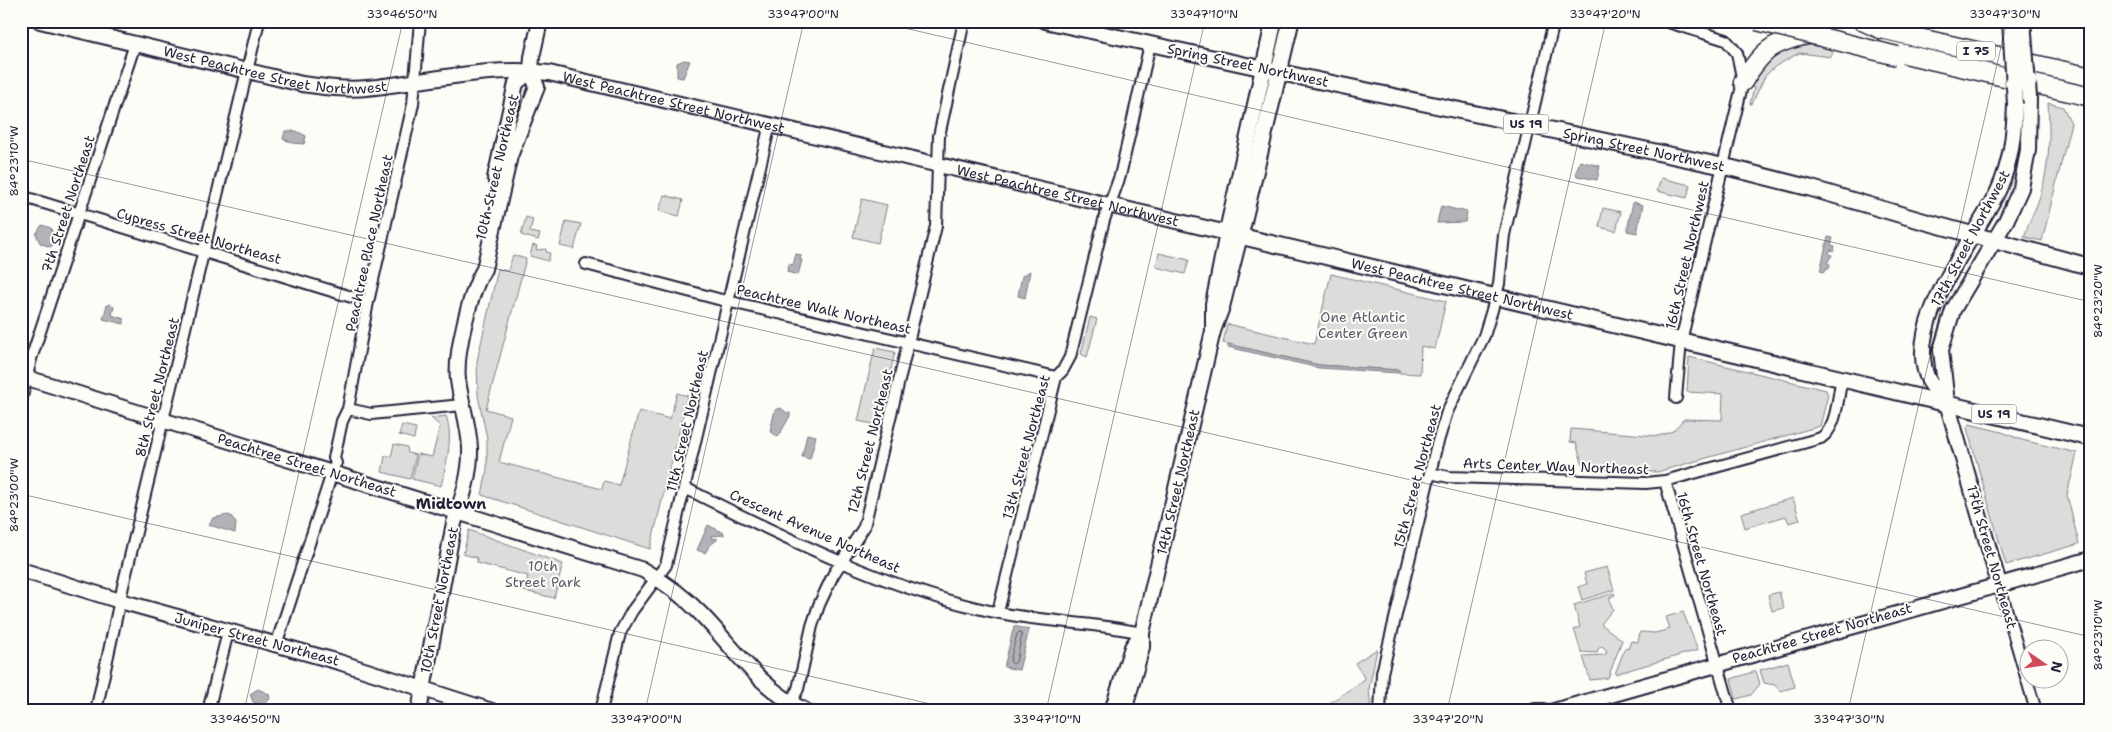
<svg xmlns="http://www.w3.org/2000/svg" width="2112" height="732" font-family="'Shantell Sans',sans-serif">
<rect width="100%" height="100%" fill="#fdfcf7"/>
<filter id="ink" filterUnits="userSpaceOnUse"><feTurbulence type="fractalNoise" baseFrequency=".02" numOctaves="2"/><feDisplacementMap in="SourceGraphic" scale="10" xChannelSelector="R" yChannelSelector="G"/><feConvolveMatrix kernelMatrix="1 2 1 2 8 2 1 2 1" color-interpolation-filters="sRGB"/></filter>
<g filter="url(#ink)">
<path fill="#dddcdb" stroke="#807f8b" d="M1802 44 1834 49 1831 57 1799 53 1776 66 1765 76 1752 104H1750L1754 88 1751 87C1759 56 1776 54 1802 44Z
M2048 103 2063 107 2071 123 2042 241 2024 237C2028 222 2037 208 2041 193 2050 163 2050 135 2048 103Z
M1661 178 1690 185 1687 198 1657 191Z
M664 195 683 200 679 216 659 211Z
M862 199 887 205 878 243 853 237Z
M1603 208 1621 212 1616 231 1599 227Z
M526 217 533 219 530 232 540 234 538 240 521 235Z
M566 221 581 224 574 249 560 246Z
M533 245 537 246 536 250 546 249V252L550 253 548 261 530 256Z
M1159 253 1189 260 1185 274 1156 267Z
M513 255 526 259 486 409 511 416 499 462 602 489 604 481 619 485 639 411 670 419 677 393 688 396 650 549 482 495 487 470V438L478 396 477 361 498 269 508 271Z
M1331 274 1446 301 1435 349 1421 346 1420 374 1399 373V370L1319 365 1223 343 1227 324 1314 344Z
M1090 317 1097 319 1087 357 1081 354Z
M875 348 895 352 878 425 858 421Z
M1689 357 1826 390 1828 395 1820 426 1657 472 1584 469 1576 443 1570 442 1571 429 1658 436 1673 431 1684 419 1722 420 1723 394 1687 392Z
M446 416C454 437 446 465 441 486L412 479 418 454 432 457 440 426 431 418Z
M1969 424 2002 432 2022 440 2077 453 2067 495 2079 544 2006 565 1967 428Z
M402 425 416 428 414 439 399 435Z
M394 444 407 447 408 453 416 455 410 479 382 472 385 456 391 457Z
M1793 498 1800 520 1789 523 1786 516 1745 528 1741 513Z
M469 530 563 564 554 598 524 591 528 576 477 563V558L463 554Z
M1607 567 1614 590 1582 600 1578 587 1587 584 1584 573Z
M1779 592 1784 608 1772 611 1768 595Z
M1614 593 1615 595 1610 597V602L1613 609 1601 624 1622 640 1608 678 1590 680 1583 656 1605 655 1607 651 1602 646 1598 649 1597 653 1581 652 1574 629 1580 627 1574 605Z
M1683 612 1698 650 1615 674 1625 648 1628 649 1631 641 1638 642 1640 632 1655 633 1670 629 1666 617Z
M1377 649 1369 689 1371 711H1318L1365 679 1355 663Z
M1788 662 1795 687 1780 691 1775 685 1764 683 1760 670Z
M1756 671 1760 684 1751 695 1736 699 1731 679Z"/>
<path fill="#b2b2b7" stroke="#787885" d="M684 60 690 61 683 78 677 77V63Z
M285 131H296L306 136 304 144 293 143 283 139Z
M1580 161 1600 166 1597 180 1577 176 1576 172Z
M1633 202 1643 205 1637 233 1627 231Z
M1441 206 1467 212 1465 222 1437 223Z
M42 225 51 228 52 232 56 236 53 245 50 247 40 243 36 234Z
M1828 237 1833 238 1831 245 1835 246 1834 251 1830 250 1829 254 1832 255 1827 263 1830 264 1829 269 1826 268 1825 272 1820 271Z
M796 254 801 255 800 260H802L798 275 787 272 789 264 793 265Z
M1030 271 1025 298 1018 296 1022 276Z
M110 304 114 307 112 315 124 319V324L103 319 107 305Z
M1228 344 1319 365 1399 370V373L1319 368 1228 347Z
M781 408 787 413H790V416L778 437 770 431 775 410Z
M807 434 816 436 810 459 802 457Z
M228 515 231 516 236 523 235 533 209 525 213 518Z
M708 525 724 533V535L711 536 712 539 717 538V540L710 545 705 553 697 550Z
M1014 626 1029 630 1019 670 1004 667Z
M258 689 269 694 270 699 263 705 253 702 250 694Z"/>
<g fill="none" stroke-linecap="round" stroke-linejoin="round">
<path stroke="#5c5c6d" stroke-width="1" d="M1020 632 1022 635 1016 662 1013 664 1010 661 1017 634Z"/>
<defs>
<path id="minor" d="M1665 21 1726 40 1737 53 1743 82 1681 341 1676 398
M21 196 368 302
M586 264 718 299 1056 377
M21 401 31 359 135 44
M348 409 371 414 462 405
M336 463 334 458 342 421 348 409 368 302 413 104 420 21
M1430 473 1449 477 1646 483 1665 481 1821 438C1838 426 1837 398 1842 379
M1665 481 1731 711
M685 488C778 534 875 584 977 608 1031 622 1088 621 1142 633
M1999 584 2036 711
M998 612 1056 377 1063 370 1070 357 1104 220 1120 176 1150 44
M276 645 334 467
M96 711 123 586 259 21
M208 711 228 632
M601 711 620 633 632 611 666 565 770 124
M786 711 798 689 812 626 819 605 833 575 864 527 936 226 939 136 964 21
M1380 711 1382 673 1436 448 1447 412 1484 336 1492 310 1499 284 1504 235 1554 21"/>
<g id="secondary">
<path id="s1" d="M40 21 302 84C324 87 345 90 367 88 428 82 488 65 549 73L1227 233 1213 304V331"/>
<path d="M1045 21 1274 71"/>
<path d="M495 178 516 83 531 71"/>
<path d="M21 376 643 570C664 582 684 596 701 614 735 649 760 689 806 711"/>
<path d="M1947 403C1941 396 1933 389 1928 379 1903 322 1976 239 1999 189 2011 161 2014 135 2015 104"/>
<path d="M21 570 120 601 339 662 492 711"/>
<path d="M1999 584 1947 403 1941 350 1953 310 2006 221 2021 188 2028 150 2029 97"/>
<path d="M419 711 454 523C462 499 471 474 470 448 469 425 461 403 458 380 455 352 470 293 484 269L510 156 537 87 531 71 532 57 540 21"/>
<path d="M1112 711 1132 647 1142 633"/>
<path d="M1124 711 1142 647V633L1213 331 1222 307 1240 236"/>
<path d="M1534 711H1544"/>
<path d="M1554 711 2091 559"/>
</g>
<g id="primary">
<path id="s2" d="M1274 21 1227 233 2091 438"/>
<path id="s3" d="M1278 72 1731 168 1810 188 1919 220 2091 267"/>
<path d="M1240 236 1291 21"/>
</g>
<path id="motorway" d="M1862 21 1880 29 2091 77
M1883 49 2091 97
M1743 82C1763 48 1775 41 1813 34"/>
</defs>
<use href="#minor" stroke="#22223b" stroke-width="14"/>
<use href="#secondary" stroke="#22223b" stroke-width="18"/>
<use href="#primary" stroke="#22223b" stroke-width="19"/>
<use href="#motorway" stroke="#22223b" stroke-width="21"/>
<use href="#minor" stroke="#fdfcf7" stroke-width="10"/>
<use href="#secondary" stroke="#fdfcf7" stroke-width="14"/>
<use href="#primary" stroke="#fdfcf7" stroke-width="15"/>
<use href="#motorway" stroke="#fdfcf7" stroke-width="18"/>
<defs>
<path id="secondary-bridge" d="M2010 21 2015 104
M2023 21 2029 97"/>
<path id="motorway-bridge" d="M1757 21 1897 56
M2014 82 2028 81"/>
</defs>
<use href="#secondary-bridge" stroke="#22223b" stroke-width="18" stroke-linecap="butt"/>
<use href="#motorway-bridge" stroke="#22223b" stroke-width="21" stroke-linecap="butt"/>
<use href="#secondary-bridge" stroke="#fdfcf7" stroke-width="14"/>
<use href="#motorway-bridge" stroke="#fdfcf7" stroke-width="18"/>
</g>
</g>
<path fill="none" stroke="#22223b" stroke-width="1" stroke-opacity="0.45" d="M874 21 2091 302M21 159 2091 637M21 494 961 711M244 711 403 21M645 711 804 21M1046 711 1205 21M1447 711 1606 21M1848 711 2007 21"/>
<g text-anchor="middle" stroke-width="4" stroke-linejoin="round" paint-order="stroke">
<g fill="#fdfcf7" stroke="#646373" stroke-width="1">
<rect x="1957" y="41.5" width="38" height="19" rx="4"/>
<rect x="1503.5" y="114.5" width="45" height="19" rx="4"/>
<rect x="1971.5" y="404.5" width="45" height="19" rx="4"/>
</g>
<g font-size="12" font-weight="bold" fill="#22223b">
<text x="1976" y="55">I 75</text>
<text x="1526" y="128">US 19</text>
<text x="1994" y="418">US 19</text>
</g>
<g font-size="14" fill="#22223b" stroke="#fdfcf7">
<text transform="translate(1248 65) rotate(12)" y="5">Spring Street Northwest</text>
<text dy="5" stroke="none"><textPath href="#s1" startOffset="241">West Peachtree Street Northwest</textPath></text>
<text dy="5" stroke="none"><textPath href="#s1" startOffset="646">West Peachtree Street Northwest</textPath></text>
<text dy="5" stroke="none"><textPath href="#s3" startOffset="374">Spring Street Northwest</textPath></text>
<text transform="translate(497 167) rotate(-77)" y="5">10th Street Northeast</text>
<text dy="5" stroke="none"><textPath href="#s1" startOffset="1051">West Peachtree Street Northwest</textPath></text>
<text transform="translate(68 204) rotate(-72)" y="5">7th Street Northeast</text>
<text transform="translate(199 236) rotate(16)" y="5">Cypress Street Northeast</text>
<text transform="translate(1970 238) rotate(-62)" y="5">17th Street Northwest</text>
<text transform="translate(369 243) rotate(-78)" y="5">Peachtree Place Northeast</text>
<text transform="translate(1687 255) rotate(-77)" y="5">16th Street Northwest</text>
<text dy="5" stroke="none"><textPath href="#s2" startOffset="459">West Peachtree Street Northwest</textPath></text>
<text transform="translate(824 309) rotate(13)" y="5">Peachtree Walk Northeast</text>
<text transform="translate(157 387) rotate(-76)" y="5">8th Street Northeast</text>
<text transform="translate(687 421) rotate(-77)" y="5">11th Street Northeast</text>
<text transform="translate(870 441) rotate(-76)" y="5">12th Street Northeast</text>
<text transform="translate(1026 447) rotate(-75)" y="5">13th Street Northeast</text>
<text transform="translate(307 465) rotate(17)" y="5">Peachtree Street Northeast</text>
<text transform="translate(1556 466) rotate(2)" y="5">Arts Center Way Northeast</text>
<text transform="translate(1417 476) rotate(-75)" y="5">15th Street Northeast</text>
<text transform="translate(1178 482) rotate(-77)" y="5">14th Street Northeast</text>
<text transform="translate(815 531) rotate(24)" y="5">Crescent Avenue Northeast</text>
<text transform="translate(1992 557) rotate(74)" y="5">17th Street Northeast</text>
<text transform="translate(1702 564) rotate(74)" y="5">16th Street Northeast</text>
<text transform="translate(439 600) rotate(-79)" y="5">10th Street Northeast</text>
<text transform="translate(1822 633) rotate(-16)" y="5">Peachtree Street Northeast</text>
<text transform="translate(257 639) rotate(15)" y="5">Juniper Street Northeast</text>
</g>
<g font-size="14" fill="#5a5a6b" stroke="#fdfcf7">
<text x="1363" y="322">One Atlantic<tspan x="1363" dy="16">Center Green</tspan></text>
<text x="543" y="571">10th<tspan x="543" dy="16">Street Park</tspan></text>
</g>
<g font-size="15" font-weight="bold" fill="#22223b" stroke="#fdfcf7">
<text x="451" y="509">Midtown</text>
</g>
</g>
<rect width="2112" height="732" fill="none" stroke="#fdfcf7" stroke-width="55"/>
<g transform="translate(2044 664) rotate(103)"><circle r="24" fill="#fdfcf7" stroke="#a5a5ac"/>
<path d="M0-4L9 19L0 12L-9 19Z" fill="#d1495b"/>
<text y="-8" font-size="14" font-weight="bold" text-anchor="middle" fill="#22223b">N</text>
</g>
<rect x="28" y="28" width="2056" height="676" fill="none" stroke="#22223b" stroke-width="2"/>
<g font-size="12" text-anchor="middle" fill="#22223b">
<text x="402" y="18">33°46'50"N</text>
<text x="803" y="18">33°47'00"N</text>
<text x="1204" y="18">33°47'10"N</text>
<text x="1605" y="18">33°47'20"N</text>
<text x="2005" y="18">33°47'30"N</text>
<text transform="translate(14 161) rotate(-90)" y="4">84°23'10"W</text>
<text transform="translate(2098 301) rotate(-90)" y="4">84°23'20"W</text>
<text transform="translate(14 495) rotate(-90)" y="4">84°23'00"W</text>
<text transform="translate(2098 635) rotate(-90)" y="4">84°23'10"W</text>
<text x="245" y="723">33°46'50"N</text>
<text x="646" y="723">33°47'00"N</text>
<text x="1047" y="723">33°47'10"N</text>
<text x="1448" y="723">33°47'20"N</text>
<text x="1849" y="723">33°47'30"N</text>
</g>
</svg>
